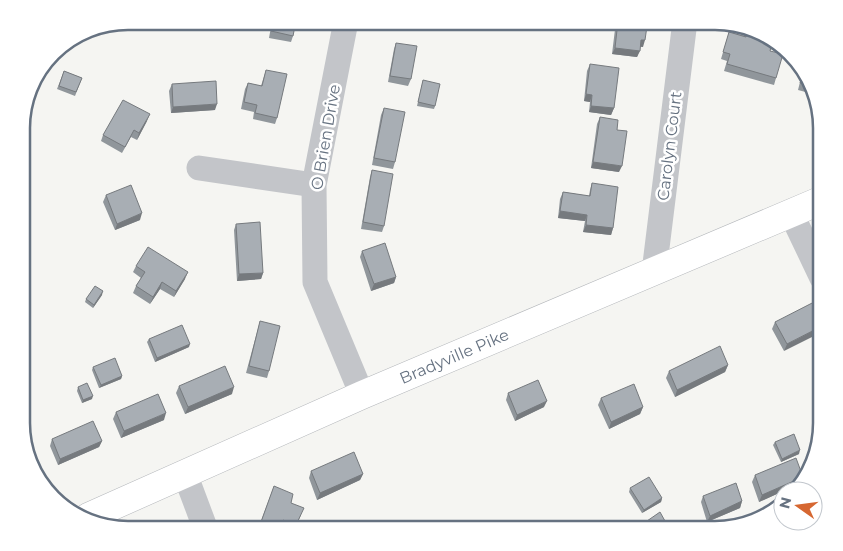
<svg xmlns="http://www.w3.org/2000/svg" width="843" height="551" font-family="Montserrat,sans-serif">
<rect width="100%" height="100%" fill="#f5f5f2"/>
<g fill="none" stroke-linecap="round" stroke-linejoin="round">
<defs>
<path id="major" d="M88 517 362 395 822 200"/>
</defs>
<use href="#major" stroke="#b4b7bb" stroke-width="29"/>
<path stroke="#c3c5c9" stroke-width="25" d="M346 21 314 185 315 282 362 395
M199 168 314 185
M791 213 822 278
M654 272 685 21
M185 474 206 530"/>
<use href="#major" stroke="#fff" stroke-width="28"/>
</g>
<path fill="#90969b" d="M272 21H296L293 36 291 42 269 38Z
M398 21H421L419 31 397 28Z
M616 21H641V25L643 47H640L637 57 612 54Z
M747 31 773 39 770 51 776 78 774 85 724 71 727 61 721 59 729 32 746 36Z
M396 43 411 79 408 86 388 82 394 49Z
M590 64 614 108 611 115 589 112 590 102 584 101 587 71Z
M266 70 277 118 275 124 253 119 254 112 241 109 245 89 248 83 261 86Z
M803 70 807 74 813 94 798 90Z
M64 71 82 78 75 96 57 89Z
M423 80 435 106 434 109 417 106Z
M172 84 215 110 171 113 169 91Z
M384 108 395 162 393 169 372 165 381 115Z
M600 117 619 172 591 168 597 124Z
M147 121 137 140 131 137 122 153 101 141 103 135Z
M372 170 384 226 382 232 361 229 370 177Z
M592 183 613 228 611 235 583 232 585 221 558 218 560 199 563 192 589 196 590 190Z
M106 195 140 220 115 230 103 202Z
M236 224 263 273 261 279 237 281 234 230Z
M362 251 396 277 394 283 371 291 360 257Z
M136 266 185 279 174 297 160 289 150 304 133 293 136 286 141 278 133 272Z
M102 295 93 308 85 302 86 299Z
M822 308 784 351 772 329 775 322Z
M260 321 269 371 267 378 246 373Z
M149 339 189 347 155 362 147 342Z
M728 365 725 372 675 397 666 378 669 371Z
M93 367 122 376 121 379 99 388 92 370Z
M179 386 232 394 185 414 176 393Z
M78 387 92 399 82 403 77 391Z
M508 393 544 407 515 421 506 400Z
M601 398 643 407 640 414 609 429 598 405Z
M116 412 164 420 121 438 113 419Z
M52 439 102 441 99 447 58 465 50 446Z
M818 440 814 451 813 448 816 441Z
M775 442 799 454 781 462 773 445Z
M311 471 363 474 360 480 317 500 309 478Z
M755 475 801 483 759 502 752 482Z
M274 486 301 515 294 530H288L281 527 280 530 258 529Z
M630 488 662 498 661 502 642 513 629 492Z
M703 496 742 501 740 508 707 522 701 502Z"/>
<path fill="#767a7e" d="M641 40H645L643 47 639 46Z
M615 48 640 51 637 57 612 54Z
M586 94 592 95 590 102 584 101Z
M217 104 215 110 171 113 173 107Z
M591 106 614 108 611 115 589 112Z
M150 114 147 121 137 140 139 133Z
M593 162 622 166 619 172 591 168Z
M560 211 587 215 585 221 558 218Z
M142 213 140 220 115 230 117 224Z
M586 225 613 228 611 235 583 232Z
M188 272 185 279 174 297 176 291Z
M263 273 261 279 237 281 239 274Z
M396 277 394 283 371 291 374 284Z
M162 282 160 289 150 304 153 297Z
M103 291 102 295 93 308 94 305Z
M822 326V332L784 351 787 344Z
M190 344 189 347 155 362 157 358Z
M728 365 725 372 675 397 677 390Z
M122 376 121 379 99 388 101 385Z
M234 387 232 394 185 414 188 407Z
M93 396 92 399 82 403 83 400Z
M547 401 544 407 515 421 517 415Z
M643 407 640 414 609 429 611 422Z
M166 413 164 420 121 438 124 431Z
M102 441 99 447 58 465 60 459Z
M800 450 799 454 781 462 782 459Z
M363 474 360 480 317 500 320 493Z
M803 477 801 483 759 502 762 495Z
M662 498 661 502 642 513 644 510Z
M742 501 740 508 707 522 710 516Z"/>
<path fill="#a8aeb4" stroke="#767a7e" d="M273 21H296L293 36 271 31Z
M399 21H421V25Z
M618 21H641V25L647 26 645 40H641L640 51 615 48Z
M748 31 773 39 770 51 783 54 776 78 727 64 730 54 723 52 729 32 746 37Z
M396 43 417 46 411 79 390 76Z
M590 64 619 68 614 108 591 106 592 95 586 94Z
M266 70 287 74 277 118 255 113 257 105 244 102 248 83 262 86Z
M64 71 82 78 76 92 59 86Z
M804 71 807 74 811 86 800 83Z
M423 80 440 84 435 106 418 102Z
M216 81 217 104 173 107 172 84Z
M123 100 150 114 139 133 134 130 125 147 103 135Z
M384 108 405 112 395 162 374 158Z
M600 117 618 120 617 130 627 131 622 166 593 162Z
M372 170 393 174 384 226 363 222Z
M592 183 618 187 613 228 586 225 587 215 560 211 563 192 590 196Z
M131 185 142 213 117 224 106 195Z
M260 222 263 273 239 274 236 224Z
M385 243 396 277 374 284 362 251Z
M148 247 188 272 176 291 162 282 153 297 136 286 145 272 136 266Z
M95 286 103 291 94 305 86 299Z
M818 300 822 308V326L787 344 775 322Z
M260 321 280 326 269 371 249 366Z
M182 325 190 344 157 358 149 339Z
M720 346 728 365 677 390 669 371Z
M115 358 122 376 101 385 93 367Z
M225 366 234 387 188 407 179 386Z
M538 380 547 401 517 415 508 393Z
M87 383 93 396 83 400 78 387Z
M634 384 643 407 611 422 601 398Z
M158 394 166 413 124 431 116 412Z
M93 421 102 441 60 459 52 439Z
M22 427 31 450 27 451 22 436Z
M794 434 800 450 782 459 775 442Z
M354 452 363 474 320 493 311 471Z
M796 458 803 477 762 495 755 475Z
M649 477 662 498 644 510 630 488Z
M736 483 742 501 710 516 703 496Z
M274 486 293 494 291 503 304 508 296 525 283 520 279 530 261 522Z
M660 512 670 530H634Z"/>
<g text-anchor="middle" stroke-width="5" stroke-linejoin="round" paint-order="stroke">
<g font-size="16" fill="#667281" stroke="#fff">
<text transform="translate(325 137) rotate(-80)" y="6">O Brien Drive</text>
<text transform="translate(669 146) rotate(-83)" y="6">Carolyn Court</text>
<text transform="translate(454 356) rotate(-23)" y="6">Bradyville Pike</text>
</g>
</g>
<path d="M0 0H843V551H0ZM128 30H715A98 98 0 0 1 813 128V423A98 98 0 0 1 715 521H128A98 98 0 0 1 30 423V128A98 98 0 0 1 128 30Z" fill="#fff" fill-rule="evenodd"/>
<path fill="none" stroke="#667281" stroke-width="2.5" d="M128 30H715A98 98 0 0 1 813 128V423A98 98 0 0 1 715 521H128A98 98 0 0 1 30 423V128A98 98 0 0 1 128 30Z"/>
<g transform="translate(798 506) rotate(284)"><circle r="24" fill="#ffffff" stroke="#c2c7cd"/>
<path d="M0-4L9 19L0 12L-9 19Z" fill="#d66731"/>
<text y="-8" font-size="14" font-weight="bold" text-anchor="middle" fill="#667281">N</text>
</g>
</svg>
